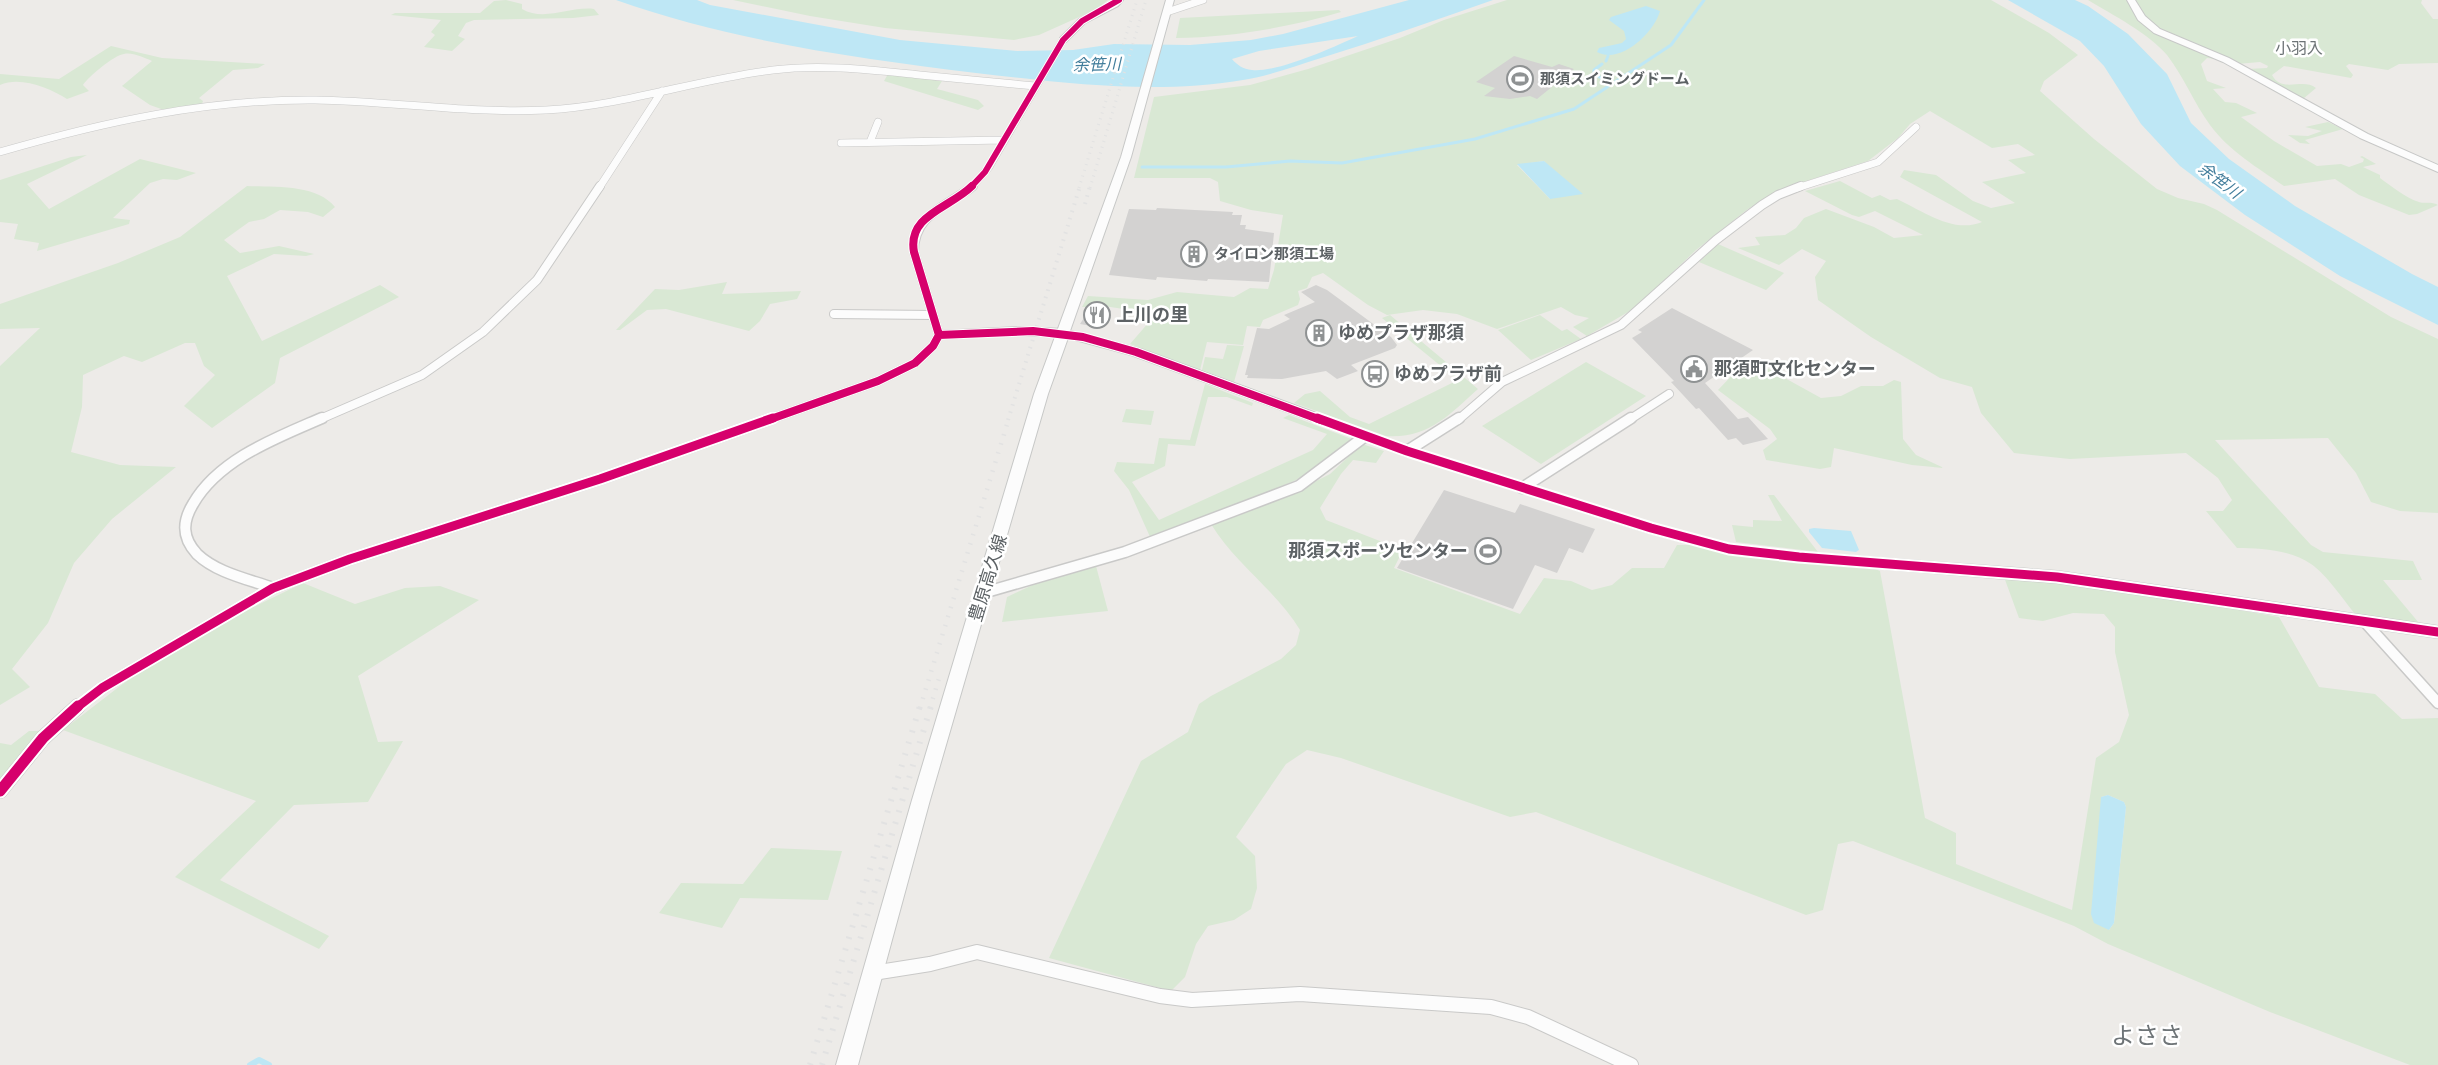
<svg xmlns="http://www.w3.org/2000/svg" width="2438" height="1065" font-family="'Space Grotesk','Noto Sans JP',sans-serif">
<rect width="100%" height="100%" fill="#edebe8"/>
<path fill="#d9e8d4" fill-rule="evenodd" d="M506 0 522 4V9C544 22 571 6 594 9L599 15 573 18 474 20 466 23 458 36 465 39 452 51 424 47 435 35 431 32 441 20 391 15 395 13H480L494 1Z
M733 0H1108L1097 9 1039 35 1014 40 885 28 810 16Z
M1507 0H1991L2049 33 2078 55 2044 81 2040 91 2094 139 2157 189 2178 198 2204 204 2217 210 2391 317 2438 339V513L2400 511 2371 502 2356 473 2328 438 2215 440 2311 545 2323 552 2413 561 2422 580H2383L2419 623 2355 614C2343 599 2326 574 2311 564 2291 550 2260 548 2237 548L2206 511H2223L2232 500 2218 478 2186 453 2070 459 2014 453 1981 413 1972 387 1940 378 1871 337 1818 300 1815 277 1826 261 1802 249 1779 265 1738 248 1760 245 1755 237 1785 235 1796 228 1804 218 1826 209 1874 227 1894 238 1923 235 1875 211 1859 217 1852 215 1805 191 1840 181 1872 198 1880 195 1890 200 1897 199C1923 211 1953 234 1982 222L1900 177 1904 170 1936 175 1973 201 1991 208 2015 203 1982 182 2026 173 2008 160 2035 155 2018 144 1992 148 1930 111 1910 124 1898 138 1868 161 1791 186 1770 195 1748 209 1696 250 1635 308 1587 336 1573 327 1589 318 1575 315 1561 307 1497 329 1457 314 1423 310 1387 315 1368 305 1323 273 1312 277 1307 288 1298 291 1300 299 1298 305 1263 320 1260 327 1247 326 1243 345 1207 342 1200 370 1130 344 1156 314 1091 304 1088 307H1082L1088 296 1148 300 1177 292 1234 297 1250 288 1268 289 1274 270 1283 215 1251 210 1220 201 1218 182 1210 178H1134L1154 97 1250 85 1308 69 1400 38 1444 20ZM1544 161 1549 168 1550 199 1517 165Z
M2088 0H2422L2421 3 2433 19H2438V63L2399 64 2388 70 2349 64 2346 66 2353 75 2351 78 2284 66 2272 75C2282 94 2303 77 2316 88L2303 99 2247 69 2267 68 2268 66 2260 62 2237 64 2229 60 2207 58 2201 64 2207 81 2226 88 2213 89 2225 102 2236 103 2257 113 2241 117 2274 141 2317 166 2341 164 2349 167 2363 162 2364 159 2360 157 2362 156 2376 164 2363 167 2380 175V178C2391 186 2406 198 2419 202 2426 204 2431 201 2438 205L2417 214 2409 215 2359 195 2335 179 2284 186C2258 168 2229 151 2210 125 2194 103 2184 77 2167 55 2147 32 2114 16 2088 0Z
M1339 10 1341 12C1286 28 1232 37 1176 38L1180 18Z
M111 46 162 58 265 64 258 68 233 70 199 98 203 101 202 104 248 100 164 110 150 105 122 86 152 61C145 58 132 52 124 54 114 55 88 77 83 85L89 91 67 99C49 88 21 76 0 85V74L59 79Z
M888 74 942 81 937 89 978 100 984 106 978 110 884 81Z
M2328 122 2343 129 2305 140 2310 144 2300 143 2288 135 2308 136 2322 131 2305 127Z
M87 155 27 184 49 209 140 159 196 173 177 180 163 179 150 183 113 218 130 220 129 224 37 251 39 243 14 239 18 224 0 222V180L71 157Z
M247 186C274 187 317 184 335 207L323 217 308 212 280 210 264 219 249 222 224 240 240 253 279 246 314 254 306 256 274 254 227 276 262 341 380 285 399 297 280 358 275 383 212 428 184 406 215 375 204 366 195 343H185L142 362 124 356 83 375 82 407 71 452 120 465 176 467 112 519 74 563 48 623 12 669 30 687 0 705V366L40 328 0 329V304L118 263 180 237Z
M1718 244 1784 273 1766 290 1699 262Z
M727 282 722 294 801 291 797 299 770 304 760 321 749 331 666 309 647 310 620 330H616L655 289 679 290Z
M1390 315 1478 389C1449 415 1428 439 1386 436L1294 403 1305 394 1320 391 1350 417 1369 424 1458 380 1382 318Z
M1540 315 1562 331 1567 329 1581 339 1531 360 1498 330Z
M1227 345 1244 346 1234 382 1202 370 1205 357 1223 359Z
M1586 362 1646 396 1541 464 1482 426Z
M1756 362 1821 398 1841 396 1861 386H1883L1894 380 1901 382 1903 439 1916 455 1944 468 1912 465 1834 448 1831 467 1820 469 1766 460 1763 450 1777 439 1770 429 1718 390 1740 367Z
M1205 384 1253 403 1252 406 1227 397H1208L1195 446 1168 444 1165 466 1132 482 1159 520 1313 450 1327 434 1283 418 1289 415 1354 440 1315 469 1294 481 1151 539 1129 490 1114 471 1117 462 1154 464 1159 438 1190 440Z
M1126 409 1154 411 1151 425 1122 422Z
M1362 444 1384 451 1376 463 1353 460 1341 474 1320 508 1326 520 1403 550 1394 568 1520 614 1544 578 1571 581 1592 590 1612 585 1632 568H1664L1677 545H1696L1870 567 1880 571 1925 818 1956 833V864L2072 910 2096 758 2119 742 2129 715 2115 652V627L2104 614 2073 613 2043 621 2019 618 2004 577 2142 593 2279 617 2319 687 2375 694 2402 719 2438 718V1065H2410L2270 1012 2108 944 2074 926 1853 841 1838 844 1823 910 1806 915 1536 812 1510 817 1341 758 1307 750 1286 764 1236 837 1255 856 1257 888 1251 909 1234 920 1208 926 1196 944 1185 977 1171 991 1049 958 1141 761 1188 732 1199 704 1211 696 1281 659 1296 645 1300 630C1276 590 1235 564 1211 524L1281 499 1330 474ZM2108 795 2124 802 2126 807 2114 923 2109 930 2101 797Z
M1768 495H1774L1818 552 1736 542 1732 525 1753 527V520L1782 521Z
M1096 566 1108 611 1002 622 1007 597 1039 582Z
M303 583 355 604 405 588 440 586 479 600 358 676 378 742 403 741 368 802 294 805 220 880 329 936 319 949 175 877 256 801 63 730 120 686 189 638Z
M29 731H40L0 783V743L11 745Z
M771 848 842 851 828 900 740 898 722 928 659 913 681 883 743 884Z"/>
<path fill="#bee7f5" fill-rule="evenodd" d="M616 0H697L710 5 900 40 1017 51 1073 50 1114 44 1190 45 1251 40 1283 34 1409 0H1493C1436 20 1379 40 1321 58 1295 66 1269 76 1243 80 1153 95 1065 83 976 73 855 58 732 41 616 0ZM1358 36C1334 47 1277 73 1252 70 1243 69 1237 65 1232 59L1259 51Z
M2008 0H2075L2088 6 2128 34 2167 74 2191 123 2229 159 2295 206 2412 274 2438 287V325L2340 276 2245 215 2180 166 2141 124 2104 66 2080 41Z
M1646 6 1660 11C1654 33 1620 65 1597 52L1599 48 1622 43 1626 39 1624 31 1609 20 1611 17Z
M1544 161 1583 194 1550 199 1517 164Z
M1814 528 1851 531 1859 550 1856 552 1822 548 1809 532V529Z
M2108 795 2124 802 2126 807 2114 923 2109 930 2094 923 2091 914 2101 797Z"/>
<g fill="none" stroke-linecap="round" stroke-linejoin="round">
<path stroke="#bee7f5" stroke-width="3" d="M1606 61 1608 56
M1601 78 1594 73V70L1602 64
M1142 167H1226L1290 161 1342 163 1475 139 1574 109 1671 45 1704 0"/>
<path stroke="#bee7f5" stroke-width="6" d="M250 1065 259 1060 269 1065"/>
</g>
<path fill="#d3d2d1" d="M1514 56 1552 67 1559 64 1574 69 1537 99 1530 96 1510 99 1484 96 1495 88 1476 82Z
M1157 208 1233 212 1232 215H1242L1240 225H1246L1245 229 1274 233 1269 282 1208 279 1207 281 1157 277 1156 280 1109 275 1129 209 1156 210Z
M1316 285 1327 290 1391 337 1397 345 1395 348 1351 365 1358 371 1337 379 1326 371 1282 379 1247 378 1248 375H1245L1257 328 1269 329 1290 319 1284 315 1315 302 1301 292Z
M1091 307 1111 311 1105 321 1101 320 1097 327 1080 324Z
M1672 308 1753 350 1705 383 1738 419 1748 417 1768 439 1743 445 1736 438 1728 440 1699 408 1696 409 1671 382 1674 381 1632 338 1642 332 1638 330Z
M1444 490 1515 513 1520 504 1595 529 1583 553 1569 548 1557 573 1535 565 1513 609 1397 568Z"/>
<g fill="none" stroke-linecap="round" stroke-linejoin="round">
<defs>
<path id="street-far3" d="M1167 12 1203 0
M870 142 878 122
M841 143 1004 140
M0 152C103 122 208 99 315 100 392 101 469 114 546 110 623 106 697 79 773 70 822 64 871 70 920 75 958 79 997 82 1035 86
M599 188 662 91
M971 188 989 167 1063 40
M1797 188 1878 162 1916 127"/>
<path id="street-far2" d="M834 314 933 315
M939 335 1020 331 1064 333
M318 420 422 375 483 332 537 280 600 186
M768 420 878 381 915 363 933 346 939 335 914 252C914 213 947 207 973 186
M1458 420 1502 382 1621 325 1716 240 1762 205 1778 195 1801 186
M1629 420 1669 394"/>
<path id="street-far1" d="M1407 451 1459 418
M1522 488 1631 418
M273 588C248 579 217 573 197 554 182 538 182 522 193 504 219 459 276 438 322 418
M983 593 1125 552 1299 486 1364 437
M2364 621 2438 703
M76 708 102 688 273 588 350 559 600 479 773 418"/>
<path id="street" d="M0 791 43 738 78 706
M873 973 930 964 977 952 1160 996 1192 1000 1300 994 1491 1007 1528 1017 1631 1065"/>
<path id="secondary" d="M1114 0H1123L1118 6 1085 23 1066 42H1060V38L1079 19Z
M1166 0H1174L1131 157 1070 331 1141 349 1412 448 1654 524 1729 544 1799 552 2057 571 2438 626V638L2057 583 1799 562 1729 554 1646 532 1402 454 1131 355 1068 338 1048 394 930 800 858 1065H836L912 800 1034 394 1121 157Z
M2127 0H2135L2145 16 2160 29 2229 58 2368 134 2438 165V172L2360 138 2223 62 2154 33 2138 20Z"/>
</defs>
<use href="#street-far3" stroke="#c9c9c8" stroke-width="8"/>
<use href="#street-far2" stroke="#c9c9c8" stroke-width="10"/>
<use href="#street-far1" stroke="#c9c9c8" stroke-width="13"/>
<use href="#street" stroke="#c9c9c8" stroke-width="16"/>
<use href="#secondary" stroke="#c7c8c7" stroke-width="2"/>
<use href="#street-far3" stroke="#fcfcfc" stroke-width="7"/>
<use href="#street-far2" stroke="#fcfcfc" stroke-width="8"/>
<use href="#street-far1" stroke="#fcfcfc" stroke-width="10"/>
<use href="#street" stroke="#fcfcfc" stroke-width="14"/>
<use href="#secondary" fill="#fcfcfc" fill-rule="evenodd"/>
<path stroke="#e2e2e2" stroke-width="3" stroke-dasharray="1 5" stroke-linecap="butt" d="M1079 188 1137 0
M1090 188 1146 0"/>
<path stroke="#e2e2e2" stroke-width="4" stroke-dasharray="1.5 6" stroke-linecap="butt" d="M1085 204 1090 186
M1008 420 1080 186"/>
<path stroke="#e2e2e2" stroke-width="4.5" stroke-dasharray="1.5 8" stroke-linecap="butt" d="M920 708 1009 418
M930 708 940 675"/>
<path stroke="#e2e2e2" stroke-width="6" stroke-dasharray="2 10" stroke-linecap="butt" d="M810 1065 920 706
M822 1065 931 706"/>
<defs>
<path id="cycleway-far3" d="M970 188 985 172 1063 40 1082 21 1119 0"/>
<path id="cycleway-far2" d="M939 335 1033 331 1083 337 1136 352 1321 420
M768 420 878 381 915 363 933 346 939 335 914 252C907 215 950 208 972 186"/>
<path id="cycleway-far1" d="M1317 418 1407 451 1651 528 1729 549 1799 557 2057 577 2438 632
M76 708 102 688 273 588 350 559 600 479 773 418"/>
<path id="cycleway" d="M0 791 43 738 78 706"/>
</defs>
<use href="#cycleway-far3" stroke="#fff" stroke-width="8"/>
<use href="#cycleway-far2" stroke="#fff" stroke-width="10"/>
<use href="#cycleway-far1" stroke="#fff" stroke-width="13"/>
<use href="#cycleway" stroke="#fff" stroke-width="15"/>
<use href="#cycleway-far3" stroke="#d6006c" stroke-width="6"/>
<use href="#cycleway-far2" stroke="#d6006c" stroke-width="8"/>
<use href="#cycleway-far1" stroke="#d6006c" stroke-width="9"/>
<use href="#cycleway" stroke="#d6006c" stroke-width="11"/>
</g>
<defs>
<symbol id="stadium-ring" viewBox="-11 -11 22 22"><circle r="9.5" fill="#fff" stroke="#8f9293" stroke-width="1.5"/><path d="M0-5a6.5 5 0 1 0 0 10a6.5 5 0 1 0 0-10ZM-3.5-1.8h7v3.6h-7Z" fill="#8f9293"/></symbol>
<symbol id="building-ring" viewBox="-11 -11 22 22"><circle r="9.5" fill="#fff" stroke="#8f9293" stroke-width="1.5"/><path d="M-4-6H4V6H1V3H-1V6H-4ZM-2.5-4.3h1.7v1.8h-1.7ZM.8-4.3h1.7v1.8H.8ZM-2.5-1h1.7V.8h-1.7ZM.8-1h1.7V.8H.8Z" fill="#8f9293"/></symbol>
<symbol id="restaurant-ring" viewBox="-11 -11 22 22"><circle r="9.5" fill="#fff" stroke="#8f9293" stroke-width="1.5"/><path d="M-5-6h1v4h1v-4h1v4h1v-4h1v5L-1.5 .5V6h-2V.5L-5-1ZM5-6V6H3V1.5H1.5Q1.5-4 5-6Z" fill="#8f9293"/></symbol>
<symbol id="civic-ring" viewBox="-11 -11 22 22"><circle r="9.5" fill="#fff" stroke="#8f9293" stroke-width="1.5"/><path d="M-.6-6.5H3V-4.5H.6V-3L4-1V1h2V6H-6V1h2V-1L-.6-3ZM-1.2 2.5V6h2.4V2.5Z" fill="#8f9293"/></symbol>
<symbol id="bus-ring" viewBox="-11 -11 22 22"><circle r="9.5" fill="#fff" stroke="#8f9293" stroke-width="1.5"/><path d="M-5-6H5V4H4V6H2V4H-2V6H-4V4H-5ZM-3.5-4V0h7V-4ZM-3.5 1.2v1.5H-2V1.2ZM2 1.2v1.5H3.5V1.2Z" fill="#8f9293"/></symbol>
</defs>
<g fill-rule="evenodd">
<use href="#stadium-ring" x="1505" y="64" width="30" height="30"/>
<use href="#building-ring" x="1179" y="239" width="30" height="30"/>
<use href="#restaurant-ring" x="1082" y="300" width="30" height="30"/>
<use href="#building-ring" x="1304" y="318" width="30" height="30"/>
<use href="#civic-ring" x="1679" y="354" width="30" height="30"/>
<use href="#bus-ring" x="1360" y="359" width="30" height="30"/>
<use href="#stadium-ring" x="1473" y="536" width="30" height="30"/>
</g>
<g text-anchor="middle" stroke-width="5" stroke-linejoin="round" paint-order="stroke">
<g font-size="15" font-weight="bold" fill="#5d6265" stroke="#fff" text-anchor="start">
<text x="1540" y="84">那須スイミングドーム</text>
<text x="1214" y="259">タイロン那須工場</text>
</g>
<g font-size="16" fill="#6e7477" stroke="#fff">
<text x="2299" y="54">小羽入</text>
</g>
<g font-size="16" font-style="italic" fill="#417d9b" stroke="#fff">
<text transform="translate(1097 64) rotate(-1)" y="6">余笹川</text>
<text transform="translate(2220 180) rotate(37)" y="6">余笹川</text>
</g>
<g font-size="18" font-weight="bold" fill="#5d6265" stroke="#fff" text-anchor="start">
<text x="1116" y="321">上川の里</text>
<text x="1338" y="339">ゆめプラザ那須</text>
<text x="1714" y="375">那須町文化センター</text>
<text x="1394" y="380">ゆめプラザ前</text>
<text x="1468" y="557" text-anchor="end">那須スポーツセンター</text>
</g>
<g font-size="18" fill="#5d6265" stroke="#fff">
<text transform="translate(988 578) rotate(-73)" y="6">豊原高久線</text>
</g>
<g font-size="24" fill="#6e7477" stroke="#fff">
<text x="2147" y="1044">よささ</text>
</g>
</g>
</svg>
